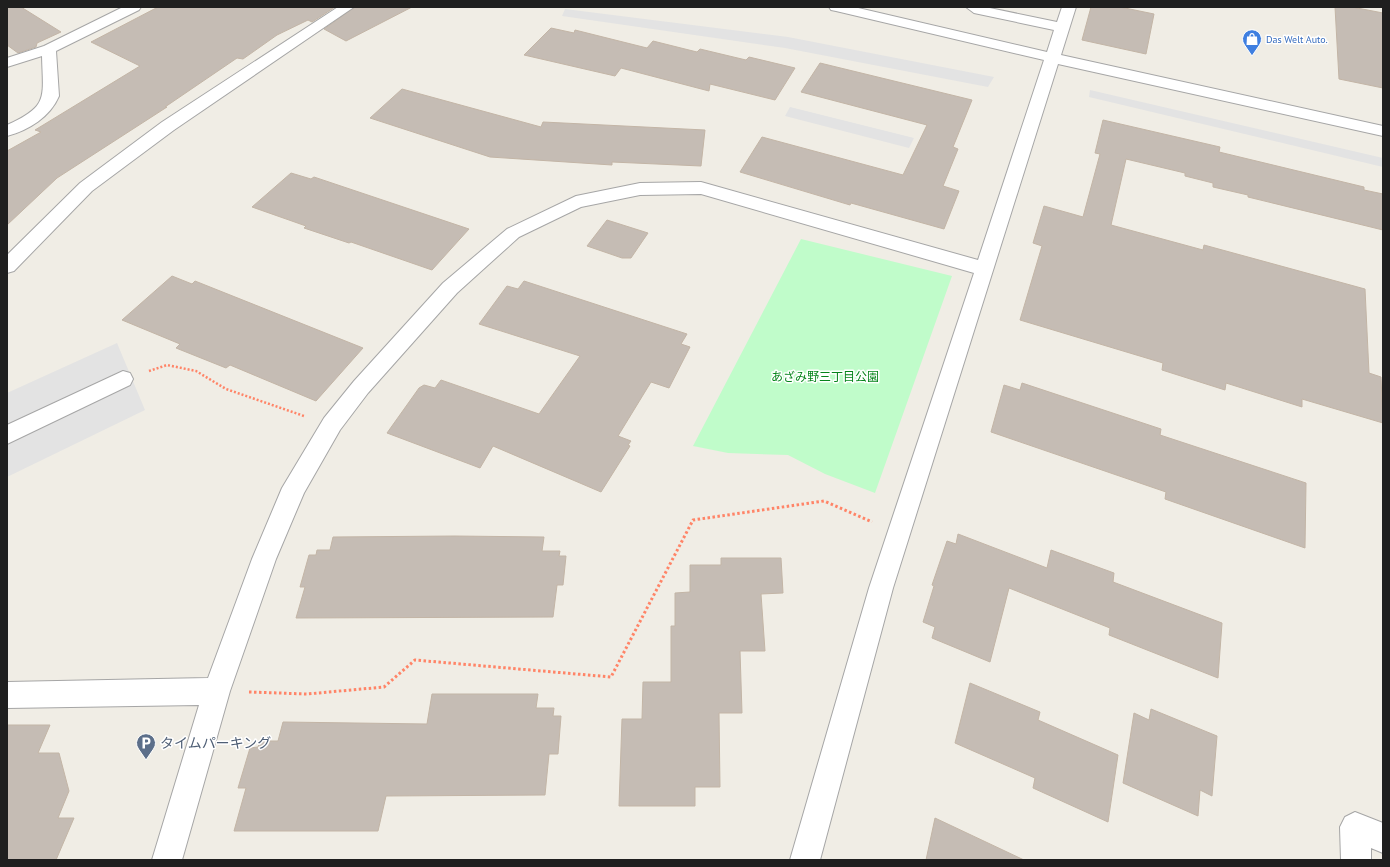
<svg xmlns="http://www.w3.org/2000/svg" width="1390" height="867" font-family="'PT Sans','Noto Sans JP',sans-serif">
<rect width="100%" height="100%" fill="#f0ede5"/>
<path fill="#c0fcca" d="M801 239 952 276 875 493 825 474 788 455 728 453 693 446Z"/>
<path fill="#e3e3e3" d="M565 9 788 37 994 77 988 87 785 48 562 16Z
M1090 90 1383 158V167L1089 97Z
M790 107 914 138 909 148 785 116Z
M117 343 145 410 7 477V393Z"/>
<path fill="#c5bcb4" stroke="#c3b5a6" d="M7 7H21L61 32 37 43 36 47 18 53 7 45Z
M158 7H335L312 22 308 20 277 35 243 59 237 58 165 107H167L57 178 7 225V151L41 132 35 130 140 66 91 42Z
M355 7H412L346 41 324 29Z
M1091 7H1120L1154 14 1146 54 1082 40Z
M1335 7H1352L1383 13V88L1339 79Z
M551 28 574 33 575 30 647 48 653 41 697 52 700 49 746 60 749 57 795 68 775 100 710 84 709 91 621 68 615 76 524 55Z
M820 63 972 100 953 147 958 149 943 186 959 191 944 229 851 203 850 205 740 172 762 137 903 175 927 125 801 92Z
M402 89 541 127 543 122 705 130 701 166 612 162V165L490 157 370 118Z
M1103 120 1220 147 1219 152 1364 187V190L1383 194V230L1248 197V195L1213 187V183L1185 176V173L1126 159 1111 225 1203 250 1204 245 1365 289 1369 373 1381 377 1383 423 1302 399V407L1226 383 1225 390 1162 370 1163 363 1020 320 1042 246 1033 243 1044 206 1083 217 1100 154 1095 153Z
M291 173 311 179 314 177 469 229 432 270 351 242 349 243 304 228 306 226 252 207Z
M607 220 648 233 631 258H622L587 246Z
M172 276 192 284 195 281 363 348 316 401 230 365 226 368 176 348 180 344 122 320Z
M524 281 687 334 681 344 690 347 669 388 651 382 618 436 631 441 628 445 630 446 601 492 493 446 480 468 387 433 419 388 424 385 435 388 441 380 539 414 580 356 479 324 507 286 518 289Z
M1022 383 1161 429 1160 435 1306 483 1305 548 1165 499 1166 492 991 432 1004 385 1020 390Z
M958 534 1047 568 1051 550 1114 573 1113 582 1222 623 1218 678 1109 635 1110 628 1009 588 990 662 932 638 935 627 923 622 934 586 932 585 947 541 956 544Z
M455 536 544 537 542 551H560L559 556H566L563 585H557L553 617 296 618 305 587H300L309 555H316L317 550H330L333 537Z
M721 558H781L783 593 761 594 765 651H740L742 713H719L720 787H695V806H619L622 719H642L643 682H671V626H675V593L690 592V565H721Z
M970 683 1040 712 1038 720 1118 755 1108 822 1033 788 1035 778 955 743Z
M432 694H538L536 708H554L553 716H561L558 754H549L545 795 386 796 378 831H234L246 788H238L250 748 258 747 260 741H278L283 722 427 724Z
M1151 709 1217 736 1212 796 1200 790 1198 816 1123 783 1134 713 1149 720Z
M7 725H50L38 753H59L69 791 58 818H74L56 860H7Z
M935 818 1024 860H926Z"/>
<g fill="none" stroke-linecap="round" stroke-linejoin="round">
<defs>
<path id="minor" d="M123 7H141L139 10 56 51 59 96C50 117 29 130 7 136V125C49 106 43 98 42 56L7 67V58L44 46Z
M338 7H354L174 130 92 191 14 271 7 273V255L80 183 162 122Z
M829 7H854L1047 52 1054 30 974 13 966 7H985L1057 22 1062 7H1076L1061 55 1383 126V136L1058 64 893 588 820 860H790L869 588 974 273 701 194 640 195 581 207 519 237 457 293 368 393 340 430 304 493 276 559 230 691 182 860H152L199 705 7 708V682L208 678 252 559 282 488 324 418 354 381 443 283 507 229 576 196 640 183 701 182 978 260 1044 60 836 11 831 10Z
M123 371 130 373 133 379 130 385 7 444V425Z
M1355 812 1383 823V853L1371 848V860H1341L1340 827 1345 817Z"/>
</defs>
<use href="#minor" stroke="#a6a6a6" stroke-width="2"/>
<path stroke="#ff8467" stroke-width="2.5" stroke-dasharray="2 2" stroke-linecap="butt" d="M149 371 167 365 196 371 226 389 304 416"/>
<path stroke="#ff8467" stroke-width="3" stroke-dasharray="2.5 2.5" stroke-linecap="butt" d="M249 692 307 694 384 687 415 660 611 677 693 520 824 501 872 522"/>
<use href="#minor" fill="#fff" fill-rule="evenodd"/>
</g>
<defs>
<symbol id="shop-pin" viewBox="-11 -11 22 30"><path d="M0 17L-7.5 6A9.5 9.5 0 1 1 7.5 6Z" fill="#3f7fe0" stroke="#fff"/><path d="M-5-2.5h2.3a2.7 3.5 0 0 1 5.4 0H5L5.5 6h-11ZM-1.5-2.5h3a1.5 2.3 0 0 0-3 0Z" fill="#fff"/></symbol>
<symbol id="parking-pin" viewBox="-11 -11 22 30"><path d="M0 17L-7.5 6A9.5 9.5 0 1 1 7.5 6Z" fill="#5c6f8a" stroke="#fff"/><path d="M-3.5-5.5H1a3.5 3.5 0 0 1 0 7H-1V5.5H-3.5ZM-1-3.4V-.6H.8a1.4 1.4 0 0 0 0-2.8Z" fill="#fff"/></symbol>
</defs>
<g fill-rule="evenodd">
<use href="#shop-pin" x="1241" y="28" width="22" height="30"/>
<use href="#parking-pin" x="135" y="732" width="22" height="30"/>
</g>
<g text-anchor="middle" stroke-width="3" stroke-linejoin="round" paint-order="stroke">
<g font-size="10" fill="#366cbe" stroke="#fff" text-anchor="start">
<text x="1266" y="43">Das Welt Auto.</text>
</g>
<g font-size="12" fill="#06841b" stroke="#fff">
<text x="825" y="381">あざみ野三丁目公園</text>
</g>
<g font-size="14" fill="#4e5e75" stroke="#fff" text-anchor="start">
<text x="160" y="748">タイムパーキング</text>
</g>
</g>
<rect width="1390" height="867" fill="none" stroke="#1f1f1f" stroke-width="16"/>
</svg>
